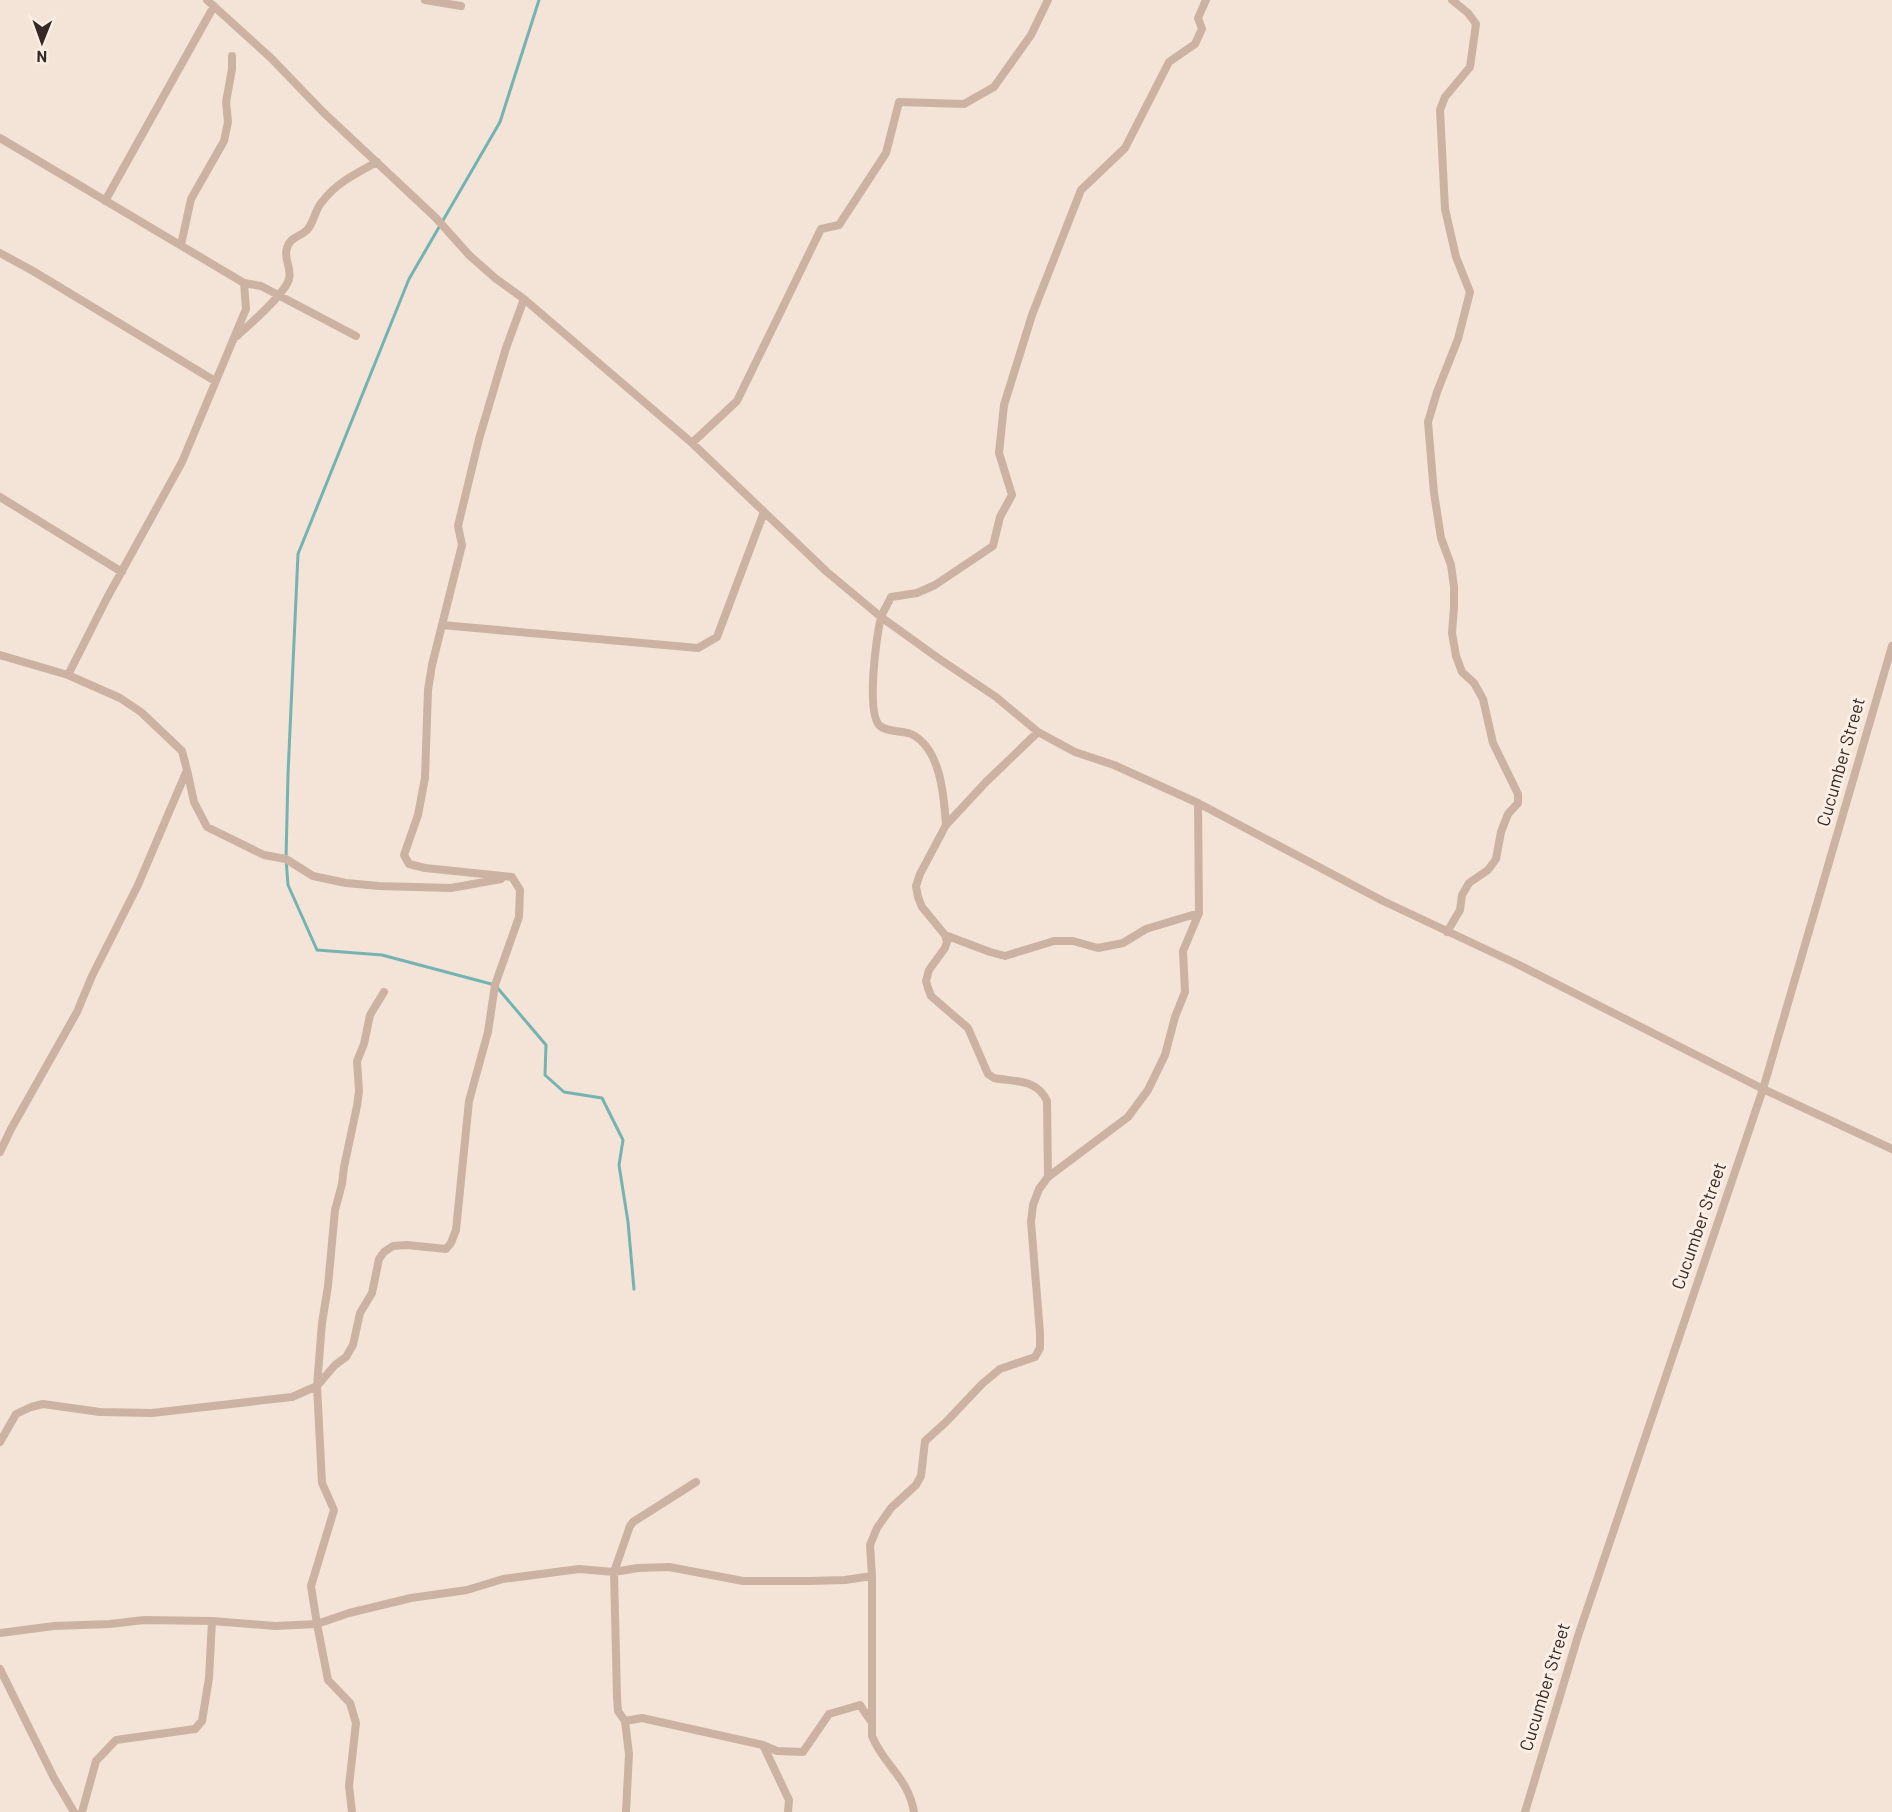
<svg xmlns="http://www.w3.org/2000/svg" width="1892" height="1812" font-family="Barlow,sans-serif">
<rect width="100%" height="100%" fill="#f3e4d7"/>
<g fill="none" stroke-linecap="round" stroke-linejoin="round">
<path stroke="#74b3b1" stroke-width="3" d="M539 0 500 122 409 279 298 554 288 774 286 859 288 885 317 950 382 955 495 985 546 1045 545 1075 564 1092 602 1098 623 1140 619 1165 628 1222 634 1289"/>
<path stroke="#ccb2a2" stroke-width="8" d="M207 0 271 58 323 112 436 218 469 255 495 278 524 299 692 443 827 572 881 617 938 658 996 697 1038 732 1075 752 1114 765 1198 803 1383 901 1515 963 1763 1089 1892 1149
M425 0 461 6
M0 138 244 283 246 309 182 462 107 598 68 675
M105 201 214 6
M181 245 191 199 224 141 228 122 226 102 232 69V56
M0 253 33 271 215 381
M244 283 261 286 356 336
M237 336C250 324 285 294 289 279 292 268 283 258 287 248 290 237 300 237 307 230 314 223 315 209 322 202 336 183 357 173 377 162
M692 443 737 401 821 229 839 225 886 153 899 102 964 104 994 87 1031 35 1048 0
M0 497 122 572
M442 625 698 648 717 637 764 512
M0 655 68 675 120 698 141 712 182 751 187 770 138 885 92 976 77 1012 11 1129 0 1152
M1038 732 986 782 946 825 920 874 916 886 918 897 922 907 945 935 947 942 945 948 929 970 926 981 928 988 931 996 968 1028 988 1074 994 1078C1016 1082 1037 1079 1047 1101L1048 1177
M187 770 194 802 207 827 264 855 286 859 313 876 346 883 379 886 451 888 501 879
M946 825C944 797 941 748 911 734 902 730 889 733 880 726 866 714 876 636 881 618 883 611 888 604 891 597L917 593 935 585 993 546 1000 517 1012 495 999 453 1004 405 1032 315 1081 190 1125 148 1169 62 1195 44 1202 29 1198 18 1206 0
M1447 932 1460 910 1462 895 1469 883 1488 870 1496 859 1501 832 1508 814 1518 803V794L1493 743 1483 699 1474 683 1462 672 1456 656 1452 633 1454 607V587L1451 565 1441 538 1434 493 1428 422 1437 392 1458 339 1470 292 1456 257 1445 209 1440 110 1445 97 1470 67 1476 24 1468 13 1452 0
M945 935 990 952 1005 956 1054 941H1073L1098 948 1123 943 1146 929 1199 913
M0 1442 16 1414 31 1407 43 1404 100 1412 152 1413 292 1397 317 1386 335 1365 346 1357 353 1345 360 1313 372 1293 379 1259 384 1252 393 1246 407 1245 446 1249 451 1243 456 1230 469 1101 488 1032 495 985 519 917 520 890 512 877 425 868 409 864 404 855 418 815 425 778 428 690 432 665 462 545 458 526 479 439 506 348 524 299
M0 1633 54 1626 110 1624 144 1620 212 1621 275 1626 317 1624 349 1613 411 1598 467 1590 503 1579 579 1569 614 1572 638 1568 669 1567 743 1581H808L845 1580 872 1576
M0 1669 54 1778 74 1812
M625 1721 642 1718 763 1745 789 1800 788 1812
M763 1745 777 1751 803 1752 829 1714 860 1705 870 1720
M82 1812 96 1761 116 1740 195 1729 202 1721 209 1678 212 1621
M352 1812 349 1786 356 1723 350 1703 328 1680 317 1624 311 1586 334 1510 322 1483 317 1386 322 1323 328 1286 335 1210 342 1184 344 1167 357 1106 359 1091 357 1061 364 1044 370 1015 384 992
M626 1812 629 1754 625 1721 618 1711 617 1697 614 1572 630 1526 633 1522 696 1482
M914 1812C908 1777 884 1766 872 1736V1576L870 1545 877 1528 891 1508 916 1485 921 1476 925 1441 946 1422 982 1384 1000 1369 1035 1357 1040 1348V1333L1031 1222 1033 1205 1039 1189 1048 1177 1128 1117 1148 1090 1165 1055 1175 1017 1185 992 1183 951 1199 913 1198 803
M1525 1812 1578 1636 1763 1089 1892 646"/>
</g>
<g text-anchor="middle" stroke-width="6" stroke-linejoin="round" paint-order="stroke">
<g font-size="18" fill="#362925" stroke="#fbeee4">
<text transform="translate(1841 762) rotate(-74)" y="6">Cucumber Street</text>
<text transform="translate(1699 1226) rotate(-71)" y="6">Cucumber Street</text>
<text transform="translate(1545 1687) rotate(-73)" y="6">Cucumber Street</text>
</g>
</g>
<g transform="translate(42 42) rotate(181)" stroke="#fbeee4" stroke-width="4.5" paint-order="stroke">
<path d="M0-4.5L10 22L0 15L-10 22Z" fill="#362925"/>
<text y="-9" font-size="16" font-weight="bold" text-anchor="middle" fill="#362925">N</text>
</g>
</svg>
